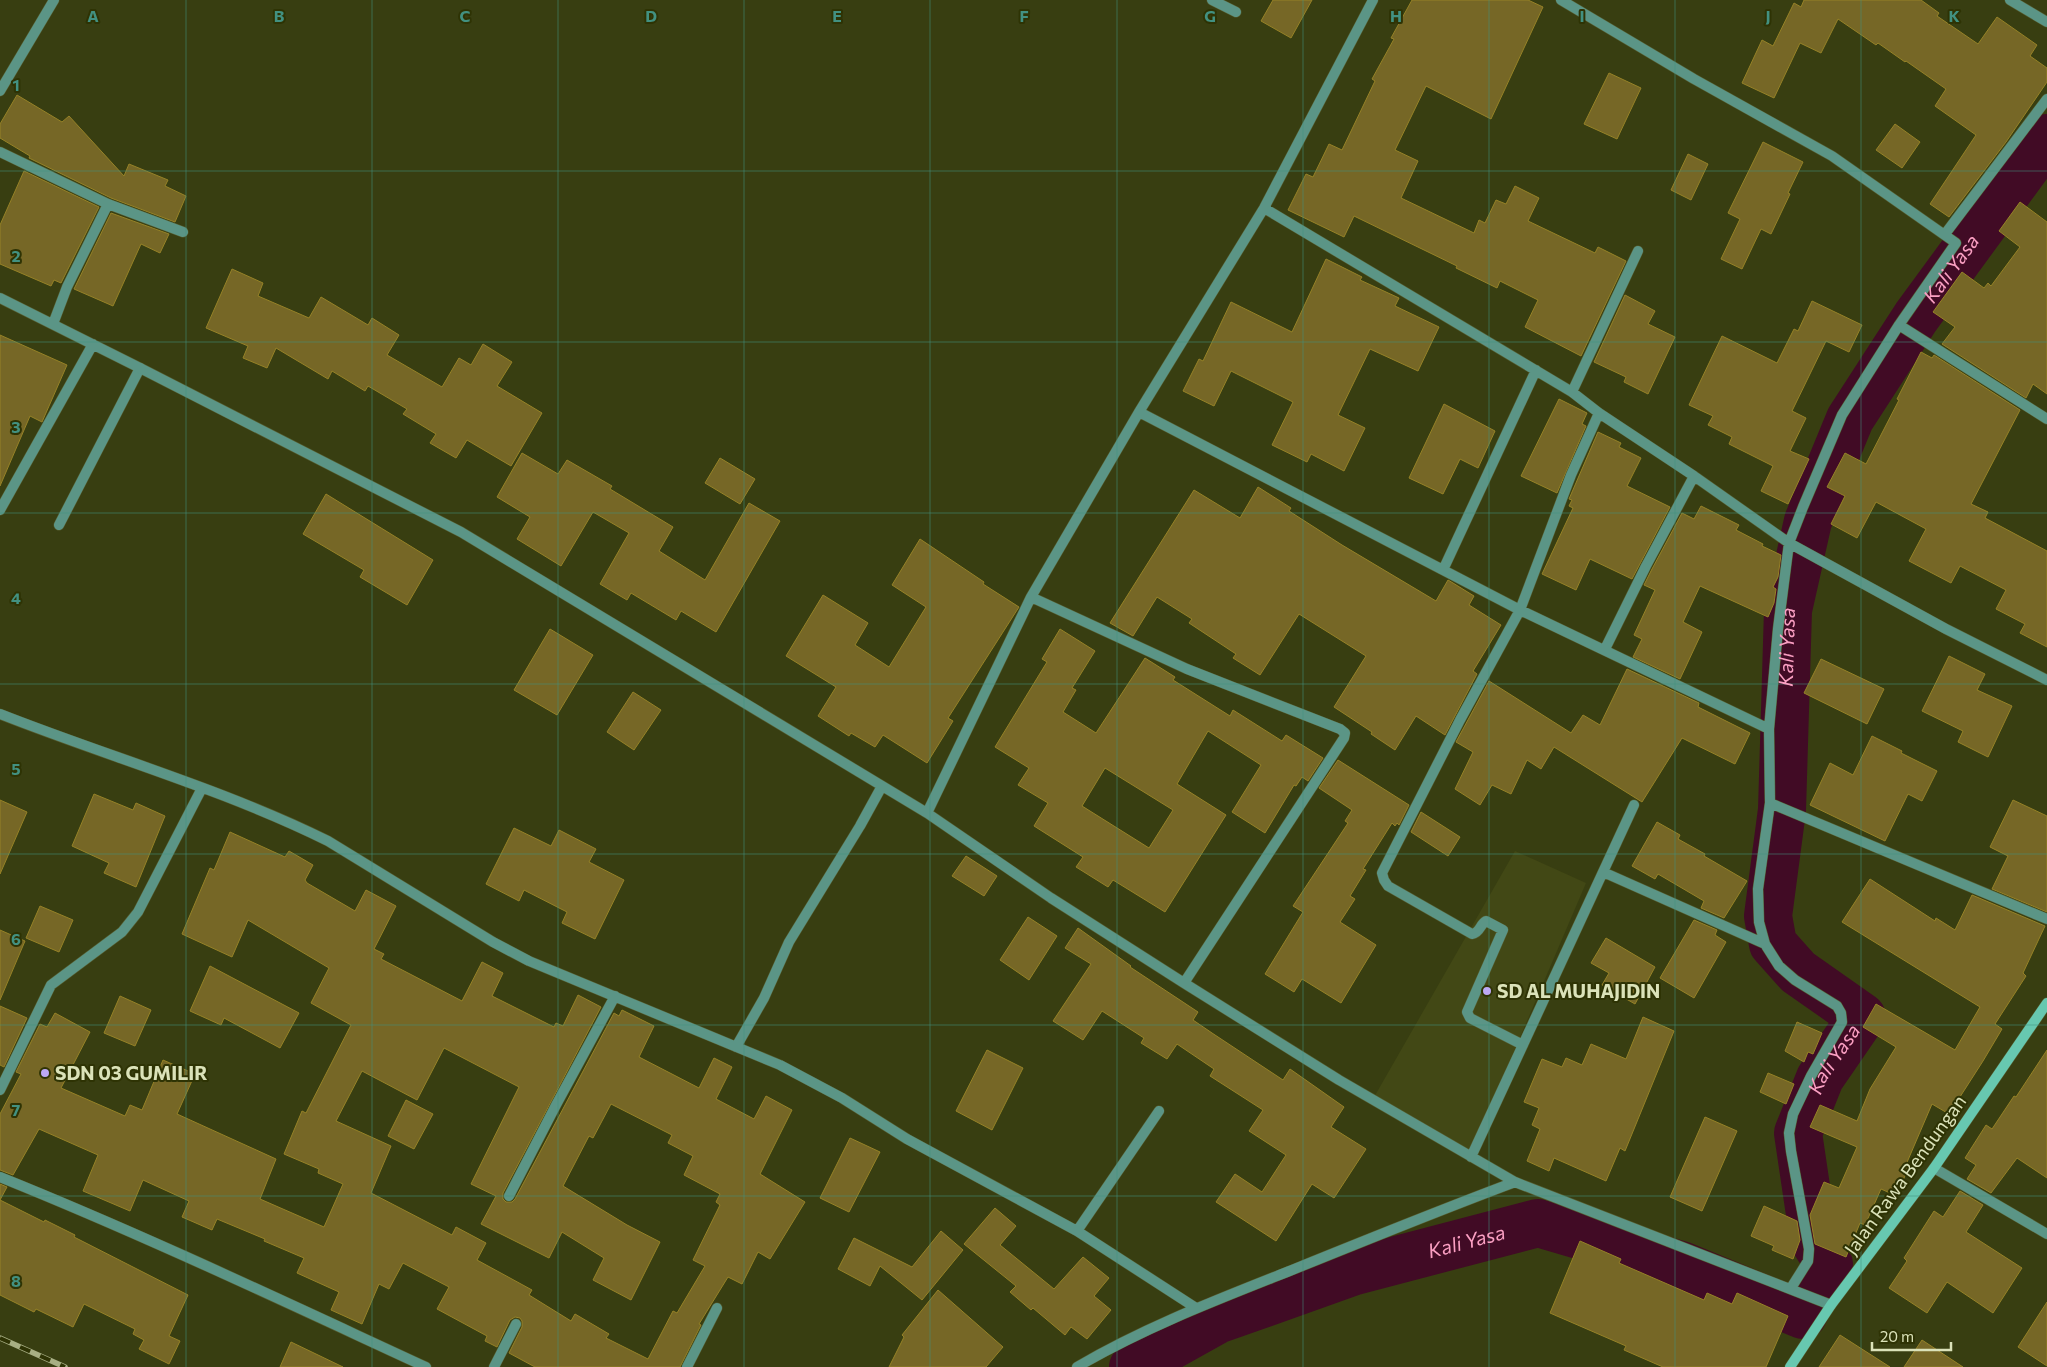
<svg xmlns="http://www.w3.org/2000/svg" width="2047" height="1367" font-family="Commissioner,sans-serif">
<rect width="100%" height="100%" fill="#383e11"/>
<path fill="#424815" d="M1515 851 1586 883 1471 1152 1373 1099Z"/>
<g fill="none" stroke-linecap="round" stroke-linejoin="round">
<path stroke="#410b25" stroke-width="48" id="s1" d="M1133 1367 1217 1320 1355 1271 1538 1223 1681 1265 1803 1315 1829 1264 1814 1241 1798 1133 1820 1078 1862 1017 1798 972 1773 944 1768 916 1782 810 1788 610 1808 521 1850 419 1916 317 2047 138"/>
</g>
<path fill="#766726" stroke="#968227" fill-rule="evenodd" d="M1273 0H1312L1291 38 1261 21Z
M1412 0H1528L1543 7 1491 119 1426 86 1395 150 1418 161 1401 198 1474 233 1479 220 1485 223 1496 200 1506 204 1515 186 1539 198 1528 221 1595 253 1598 247 1626 261 1581 356 1525 327 1538 300 1500 281 1497 288 1456 268 1457 266 1354 216 1344 237 1288 210 1306 174 1313 177 1329 144 1342 150 1375 81 1372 79 1394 39 1391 38Z
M1804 0H1921L1939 13 1937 16 1978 44 1997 17 2037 45 2030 56 2047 68V82L2006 142 1949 217 1930 204 1976 135 1935 106 1946 89 1906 61 1905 62 1878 43 1876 45 1838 19 1821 53 1800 43 1774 98 1742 83 1762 40 1773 46 1794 3 1801 7Z
M1609 73 1641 88 1617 139 1584 124Z
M17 95 62 122 69 116 124 176 129 164 168 180 165 186 186 196 175 222 111 198 29 158 30 156 0 138V124Z
M1895 124 1920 142 1902 168 1876 150Z
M1763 142 1803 162 1788 193 1790 194 1771 234 1761 229 1742 269 1721 259 1740 219 1728 213Z
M1688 154 1708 164 1691 200 1671 190Z
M24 171 99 207 61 283 54 280 51 286 0 264V225Z
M2020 202 2047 222V394L2033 384 2026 398 1942 344 1955 327 1933 312 1962 272 1984 288 1988 283 1991 286 2020 247 1999 231Z
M111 213 169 234 160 253 141 244 113 306 74 289Z
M1326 259 1362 277 1360 280 1399 298 1395 306 1439 327 1418 371 1370 349 1338 415 1365 428 1344 471 1311 454 1307 462 1272 445 1293 402 1231 371 1214 406 1183 391 1199 359 1203 361 1231 302 1292 332Z
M232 269 263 283 258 296 309 318 321 297 368 325 372 318 399 335 387 355 442 387 459 358 471 365 483 344 512 362 497 386 542 413 511 466 467 440 456 458 430 443 436 434 403 414 407 409 368 386 365 391 332 371 328 379 276 348 267 368 243 358 248 346 206 328Z
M1625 295 1655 311 1648 324 1675 337 1648 394 1624 382 1626 377 1594 362Z
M1812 301 1862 325 1849 352 1826 341 1792 411 1806 418 1790 451 1809 459 1788 504 1761 491 1773 466 1729 444 1732 437 1708 425 1713 416 1689 405 1722 336 1777 363 1794 329 1798 331Z
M0 335 67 365 42 422 30 416 0 486Z
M1921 352 1932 358 1934 355 2020 410 1971 504 1988 512 1985 518 2047 551V647L2020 633 2025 624 1996 609 2006 590 1960 566 1951 583 1909 561 1926 529 1876 502 1857 538 1831 524 1845 496 1827 487 1845 453 1866 464 1899 400 1897 399Z
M1559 399 1587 413 1582 424 1586 426 1557 493 1521 476Z
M1444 404 1495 431 1478 468 1460 459 1443 494 1409 478Z
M1598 432 1621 443 1619 447 1641 458 1627 486 1670 507 1632 579 1590 559 1576 590 1542 574 1573 508 1569 506 1572 500 1569 499Z
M522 453 558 474 567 460 612 486 610 489 673 527 659 551 705 580 749 503 780 521 716 632 681 611 676 620 631 593 627 600 600 584 629 533 593 512 561 566 517 539 530 517 497 497Z
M720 458 755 479 740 504 705 483Z
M1258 487 1291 508 1289 511 1342 545 1436 601 1448 580 1453 583 1474 596 1469 605 1501 625 1473 671 1477 674 1445 735 1416 716 1395 750 1371 734 1372 732 1334 707 1366 656 1299 614 1260 675 1233 658 1236 654 1189 623 1192 619 1157 597 1133 636 1110 623 1194 490 1240 518Z
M326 494 433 560 407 605 360 577 364 570 303 534Z
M1701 506 1739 525 1736 530 1763 544 1762 546 1781 555 1778 577 1773 587 1776 589 1774 603 1768 617 1700 586 1683 622 1702 632 1680 679 1633 657 1642 639 1634 635 1655 590 1644 585 1652 569 1682 513 1694 519Z
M920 539 984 582 983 584 1019 607 948 718 953 721 927 763 883 735 875 747 851 733 849 736 818 716 836 687 786 656 823 595 868 623 855 645 889 667 926 607 892 585Z
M550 629 593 655 557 715 514 690Z
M1060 629 1095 651 1072 688 1076 690 1063 712 1096 733 1145 658 1175 677 1173 680 1230 716 1233 710 1282 741 1286 735 1323 758 1308 781 1302 777 1296 786 1294 785 1265 833 1232 812 1261 765 1208 731 1177 784 1226 815 1165 912 1113 880 1108 887 1076 867 1083 857 1034 826 1048 803 1018 785 1029 768 995 747 1047 662 1042 659ZM1105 768 1173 810 1149 848 1082 806Z
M1949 656 1985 674 1977 690 2012 706 1988 757 1958 742 1963 731 1922 711Z
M1821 659 1884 689 1867 724 1804 693Z
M1627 669 1699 703 1698 707 1750 733 1735 764 1682 738 1642 802 1554 747 1541 769 1527 760 1511 794 1492 785 1480 805 1455 789 1473 752 1456 742 1489 681 1571 733 1583 715 1600 725Z
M633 692 661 710 634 750 607 732Z
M1872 736 1902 751 1901 753 1937 771 1922 801 1908 794 1885 841 1810 805 1830 763 1853 775Z
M1338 760 1409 805 1399 825 1397 823 1395 826 1392 823 1363 869 1366 870 1350 896 1355 899 1340 922 1376 945 1341 1003 1302 979 1294 992 1265 974 1303 912 1293 906 1348 823 1345 821 1352 810 1319 788Z
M94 794 133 810 136 803 165 816 136 887 104 873 109 863 72 846Z
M0 800 27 812 0 874Z
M2013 800 2047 816V912L1992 889 2008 856 1990 847Z
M1421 812 1460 837 1448 856 1411 832Z
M1657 822 1680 835 1678 839 1705 854 1704 856 1747 881 1724 918 1701 908 1704 901 1658 874 1655 879 1632 866Z
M514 828 551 846 559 830 596 849 589 862 624 880 595 939 562 923 567 912 524 890 519 901 486 884Z
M230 832 285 857 289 851 313 865 305 880 307 883 355 911 366 890 396 906 374 949 384 954 381 959 462 1001 482 962 503 973 492 996 554 1027 556 1023 563 1026 578 995 601 1007 503 1193V1199L506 1202H512L515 1199 614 1013 619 1016 622 1010 654 1026 639 1057 699 1088 714 1058 732 1067 716 1099 754 1119 766 1096 792 1110 760 1174 805 1202 770 1259 758 1252 742 1284 728 1277 699 1324 701 1325 680 1367H535L509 1353 522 1327V1321L520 1318 515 1317 510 1320 497 1347 485 1341 487 1336 437 1309 449 1287 403 1263 389 1289 379 1284 362 1324 331 1310 339 1292 297 1273 304 1258 264 1241 265 1239 217 1219 212 1230 182 1217 189 1201 143 1180 130 1211 83 1191 98 1155 39 1129 13 1175 0 1170V1114L21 1074 16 1072 40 1024 47 1027 55 1013 90 1032 61 1088 125 1116 130 1105 142 1110 163 1060 195 1074 177 1114 276 1159 260 1199 324 1227 343 1184 318 1173 319 1169 284 1154 302 1111 306 1113 351 1025 311 1003 329 968 248 920 232 957 182 934 210 868 214 870ZM444 1048 519 1087 471 1184 496 1196 481 1224 549 1258 562 1232 604 1258 593 1280 631 1300 660 1242 627 1225 563 1186 589 1136 593 1138 611 1104 672 1135 668 1143 693 1156 684 1175 720 1194 716 1202 720 1205 693 1260 705 1266 677 1313 673 1311 648 1359 606 1338 609 1334 575 1314 571 1321 529 1295 532 1290 477 1260 486 1243 456 1227 452 1235 371 1193 391 1146 336 1121 362 1071 417 1100Z
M966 856 997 876 984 896 952 876Z
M1870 879 1935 921 1936 918 1955 930 1972 895 2045 926 2023 973 2026 976 1995 1024 2002 1029 1983 1061 1949 1114 1932 1104 1905 1167 1908 1168 1897 1196 1881 1189 1865 1225 1860 1223 1846 1257 1815 1244 1810 1215 1824 1182 1839 1188 1857 1147 1810 1127 1820 1105 1857 1121 1870 1089 1896 1047 1863 1027 1876 1004 1955 1050 1980 1007 1842 922Z
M40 906 73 920 59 952 26 938Z
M1028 917 1057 936 1029 980 1000 960Z
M1694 920 1717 930 1715 935 1726 942 1694 998 1660 978Z
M1078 928 1131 966 1130 967 1198 1012 1193 1020 1212 1033 1283 1080 1290 1069 1344 1107 1331 1127 1366 1149 1334 1198 1312 1184 1276 1241 1216 1202 1235 1174 1262 1192 1286 1155 1249 1131 1263 1110 1210 1076 1214 1069 1177 1044 1167 1059 1141 1043 1144 1038 1102 1011 1083 1040 1053 1021 1091 964 1065 948Z
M0 930 25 941 0 1000Z
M1606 938 1655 967 1635 1004 1602 985 1609 973 1591 963Z
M210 966 299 1013 280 1048 224 1018 221 1025 190 1011Z
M120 996 151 1010 135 1046 104 1033Z
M0 1006 27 1018 4 1067 0 1065Z
M1643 1017 1674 1031 1625 1151 1620 1148 1606 1181 1554 1158 1549 1171 1527 1161 1540 1129 1532 1125 1539 1108 1524 1102 1542 1059 1562 1067 1566 1058 1582 1065 1591 1044 1626 1059Z
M1797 1022 1822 1033 1813 1054 1808 1052 1804 1062 1785 1051Z
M987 1050 1023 1068 992 1130 956 1111Z
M2047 1050V1178L2017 1158 1991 1193 1967 1179 1976 1165 1965 1158 1986 1125 1992 1129 2014 1096 2016 1097Z
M1768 1073 1794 1084 1786 1104 1760 1092Z
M406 1100 433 1114 414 1149 388 1136Z
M1705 1117 1737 1131 1702 1211 1670 1197Z
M850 1138 880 1152 849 1212 820 1198Z
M0 1184 7 1187 0 1200 44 1222 45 1220 75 1235 74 1237 188 1295 169 1336 180 1341 169 1364 139 1349 144 1340 133 1334 135 1329 84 1304 73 1327 36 1309 34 1312 0 1295Z
M1960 1191 1983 1205 1966 1232 2022 1268 1993 1313 1947 1282 1927 1313 1889 1288 1907 1261 1904 1258 1934 1211 1943 1217Z
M1764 1206 1797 1221 1800 1240 1793 1259 1772 1250 1774 1246 1751 1236Z
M995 1208 1016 1226 1000 1245 1054 1289 1083 1257 1109 1278 1094 1296 1111 1310 1087 1339 1071 1327 1065 1335 1033 1308 1031 1310 1010 1292 1016 1286 964 1244Z
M941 1231 963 1250 922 1300 880 1266 870 1286 838 1269 854 1238 912 1267Z
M1580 1241 1621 1259 1619 1263 1704 1300 1707 1293 1732 1304 1737 1293 1788 1316 1766 1367H1663L1624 1350 1626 1346 1550 1313Z
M938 1290 1003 1347 986 1367H889L904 1337 902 1335Z
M2047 1302V1366L2018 1347Z
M1840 1335 1890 1367H1819Z
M1922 1340 1963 1367H1904Z
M291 1342 343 1367H280Z"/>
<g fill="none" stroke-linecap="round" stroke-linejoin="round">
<defs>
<path id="lane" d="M59 525 140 368"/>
<path id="street" d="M1212 0 1236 12
M1561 0 1694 79 1832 156 1956 243 1899 325 1842 415 1803 507 1789 543 1778 629 1769 729 1770 803 1758 889 1759 922 1765 944 1779 966 1795 980 1837 1006 1841 1013 1842 1022 1811 1076 1793 1114 1789 1133 1791 1151 1809 1249 1808 1261 1791 1288
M2010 0 2047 22
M0 91 54 0
M0 152 108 204 183 232
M1264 208 1572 392 1599 413 1694 476 1789 543 1946 629 2047 680
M1945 234 2047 99
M0 298 140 368 461 532 927 813 1051 898 1184 983 1339 1080 1515 1182 1831 1305
M53 324 67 287 108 204
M1899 325 2047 419
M1572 392 1638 251
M1139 412 1520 610 1769 729
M0 510 93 344
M1443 570 1536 370
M1031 597 1187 669 1340 729 1345 733 1344 738 1184 983
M1605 649 1646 566 1694 476
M0 714C109 757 223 789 328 841L493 942 529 961 780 1065 842 1098 907 1139 1077 1231 1196 1308
M1770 803 2047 919
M927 813 1031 597 1139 412 1264 208 1373 0
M1603 872 1765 944
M1523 1045 1470 1018 1467 1012 1503 930 1486 921C1480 924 1480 933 1472 934L1388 886 1384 880 1382 873 1460 720 1520 610 1571 475 1599 413
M736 1047 764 998 789 942 860 826 882 786
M0 1090 51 985 122 932 138 912 202 788
M1471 1157 1634 805
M1934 1168 2047 1234
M0 1177C144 1235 285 1302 426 1367
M509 1196 556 1105 615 996
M1077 1231 1159 1111
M494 1367 516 1324
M687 1367 717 1308
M1077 1367C1145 1327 1219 1299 1292 1270 1366 1240 1440 1210 1515 1182"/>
<path id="secondary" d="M1790 1367 1831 1305 1934 1168 2047 1003"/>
</defs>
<use href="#lane" stroke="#555c2f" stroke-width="11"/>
<use href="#street" stroke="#555c2f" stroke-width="11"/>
<use href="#secondary" stroke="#555c2f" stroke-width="11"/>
<use href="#lane" stroke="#5b9586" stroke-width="10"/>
<use href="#street" stroke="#5b9586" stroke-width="10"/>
<use href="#secondary" stroke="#67c8b0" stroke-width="10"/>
<defs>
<path id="rail" d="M0 1338 65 1367"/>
</defs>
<use href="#rail" stroke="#a8af84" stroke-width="5.5"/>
<use href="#rail" stroke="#2e3304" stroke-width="4" stroke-dasharray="11" stroke-linecap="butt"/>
</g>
<path fill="none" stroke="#429181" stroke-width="1" stroke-opacity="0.55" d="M186 0V1367M372 0V1367M558 0V1367M744 0V1367M930 0V1367M1117 0V1367M1303 0V1367M1489 0V1367M1675 0V1367M1861 0V1367M0 171H2047M0 342H2047M0 513H2047M0 684H2047M0 854H2047M0 1025H2047M0 1196H2047"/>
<g fill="#bda9f5" stroke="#2e3304" stroke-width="2">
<circle cx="1487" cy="991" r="5"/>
<circle cx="45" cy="1073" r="5"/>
</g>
<g text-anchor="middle" stroke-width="4" stroke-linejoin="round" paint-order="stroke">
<g font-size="19" font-weight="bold" fill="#dbe2b9" stroke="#2e3304" text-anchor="start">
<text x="1497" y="998">SD AL MUHAJIDIN</text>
<text x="55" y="1080">SDN 03 GUMILIR</text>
</g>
<g font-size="19" fill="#dbe2b9" stroke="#2e3304">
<text transform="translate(1905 1175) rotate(-54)" y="7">Jalan Rawa Bendungan</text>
</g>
<g font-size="20" font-style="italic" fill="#fa9fc2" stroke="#2e3304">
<text dy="7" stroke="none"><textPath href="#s1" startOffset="1874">Kali Yasa</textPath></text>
<text dy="7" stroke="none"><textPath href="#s1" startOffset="1454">Kali Yasa</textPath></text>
<text dy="7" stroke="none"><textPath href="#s1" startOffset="989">Kali Yasa</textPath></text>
<text dy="7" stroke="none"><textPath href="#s1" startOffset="358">Kali Yasa</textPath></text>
</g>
</g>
<g font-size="16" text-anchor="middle" font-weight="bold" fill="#429181" stroke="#2e3304" stroke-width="4" stroke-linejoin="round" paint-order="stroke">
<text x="93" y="22">A</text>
<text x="279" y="22">B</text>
<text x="465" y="22">C</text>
<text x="651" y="22">D</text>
<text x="837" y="22">E</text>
<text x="1024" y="22">F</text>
<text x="1210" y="22">G</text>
<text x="1396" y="22">H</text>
<text x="1582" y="22">I</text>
<text x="1768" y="22">J</text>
<text x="1954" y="22">K</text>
<text x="16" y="91">1</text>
<text x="16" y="262">2</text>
<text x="16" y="433">3</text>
<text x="16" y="604">4</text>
<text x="16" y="775">5</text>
<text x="16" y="945">6</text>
<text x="16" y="1116">7</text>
<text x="16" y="1287">8</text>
</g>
<path d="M1872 1342v8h79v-8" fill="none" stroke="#dbe2b9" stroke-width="2.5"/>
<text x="1880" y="1342" font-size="15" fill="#dbe2b9" stroke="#2e3304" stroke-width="4" paint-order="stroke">20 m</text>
</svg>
